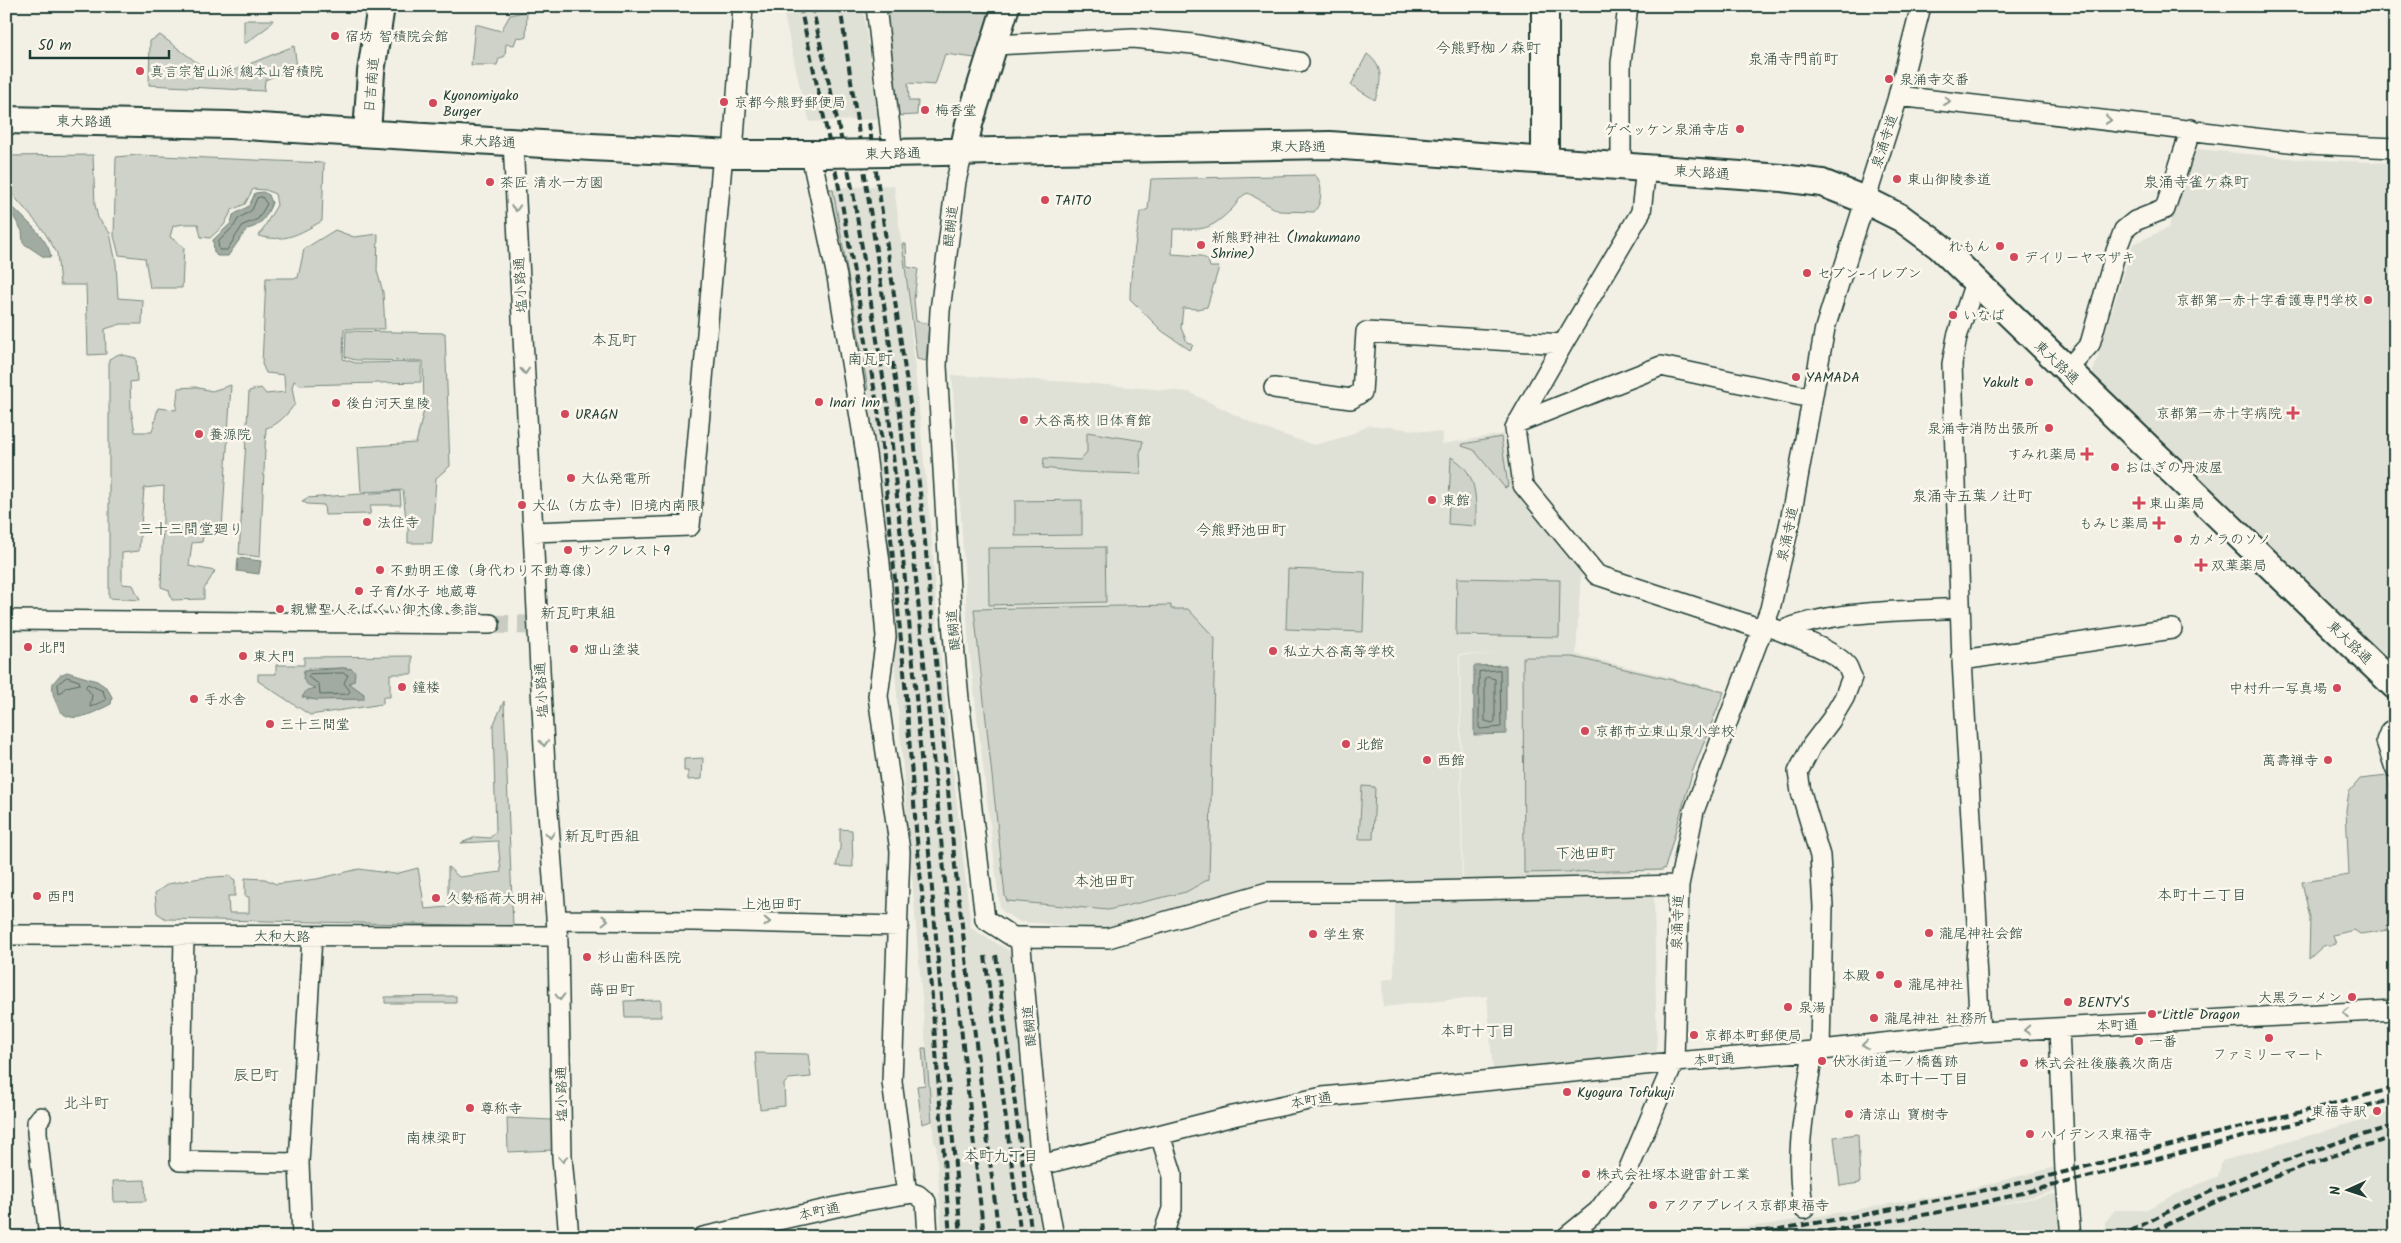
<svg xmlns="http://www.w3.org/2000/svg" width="2401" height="1243" font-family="Kalam,'Klee One',sans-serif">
<rect width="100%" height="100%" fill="#f2f0e5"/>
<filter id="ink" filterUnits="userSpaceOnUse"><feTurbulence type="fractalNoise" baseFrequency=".02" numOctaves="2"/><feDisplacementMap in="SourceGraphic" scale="10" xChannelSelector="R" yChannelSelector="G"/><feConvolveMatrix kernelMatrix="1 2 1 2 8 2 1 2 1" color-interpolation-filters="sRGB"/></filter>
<g filter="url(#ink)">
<path fill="#e0e1d6" d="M782 6H863L878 119 810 122 802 97Z
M2197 149 2299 159 2395 163V675L2091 378 2133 244 2168 228Z
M894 185 907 287 932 543 939 643 971 928 1010 951 1042 1237H942L936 1144 934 1143 890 612 865 411 871 410 868 391H863L827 188Z
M952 375 1072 382 1189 392 1260 427 1314 445 1347 436 1370 425 1443 433 1442 444 1503 434 1513 489 1581 574 1576 654 1725 691 1694 771 1666 869 1663 871 1463 883 1460 655 1497 654H1459L1462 883 1400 887 1264 882 1191 907 1110 929 1020 922 1006 914 1000 908 969 649Z
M1650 892 1654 898 1657 1056 1493 1073 1487 996 1383 1007 1382 980 1394 978 1395 901Z
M2395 1110V1237H2105V1222L2115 1210H2145L2178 1193 2218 1176 2222 1161Z
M2063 1165 2062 1190 1982 1208 2064 1192 2065 1237H1868L1918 1223 1871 1234 1866 1237H1656L1770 1224 1953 1193Z"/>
<path fill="#cfd2c8" stroke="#77887e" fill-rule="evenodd" d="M885 6H922L990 13 984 38 975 58 945 54 935 85 908 83 909 101H918L917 115 895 116Z
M527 11 526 38 517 37 514 45 506 44 505 56 499 59 497 65H471L475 24 501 31 510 15Z
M244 20H273L269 26 246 43H244Z
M160 35 211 73H227L294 46 297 67 265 80 264 91 149 85 150 41Z
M1367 54C1385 67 1381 83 1375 100L1351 85Z
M93 155 95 205 98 218 110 233 116 263 118 298 143 300 142 324H121L105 329 106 354 88 355 86 285H60L57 253 43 230 6 187V156Z
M137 155 324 163 322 221C299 234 285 243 259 236L277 205 275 194 266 190 253 189 245 204 232 210 224 225 210 238 201 237 198 224H183L173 226 170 237 184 247 182 288H150L145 258 119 255 114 236 116 157Z
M1315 175C1324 183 1322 204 1314 212L1279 211 1248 193C1238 197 1239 202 1232 209 1208 232 1204 229 1173 229L1172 254 1201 256 1208 260 1210 267H1219L1207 307 1197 309 1183 308 1181 328 1187 342 1193 345 1190 350 1162 331 1130 299C1130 271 1136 242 1140 213L1148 209 1151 179Z
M828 189H833L868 389 864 390Z
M335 230 354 237 378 234 377 271 383 292 385 329H344L343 359 356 363 421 362V382L300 385 294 381 292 387 295 404C287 414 279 425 266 428L260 557 239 554 249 391 261 388 266 394 285 392 284 375 266 373 262 364 266 278H298L304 249Z
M902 244H906L907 267 918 269 914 299 916 321 929 324 926 361 917 359Z
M346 331 445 333 450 466 436 478 432 543H408V520H406L403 490 361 492 358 447 416 443 424 410 423 361 355 360 345 357Z
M119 354 136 358 137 381 130 382 131 410 135 432H152L158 408 176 410 178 388 195 387 212 391 231 385 222 529 205 527 202 542 192 543 189 566 215 571 204 589V599L172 600 169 590 161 587 164 486 144 488 139 551 122 553V584L133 585 140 600 109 598V359Z
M1087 432 1143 441 1140 454 1141 474 1079 472 1043 468 1044 458 1080 460 1087 452Z
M1501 437 1508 486 1505 488 1474 450 1462 446 1463 444Z
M1451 457C1478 472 1476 498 1476 526L1448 524Z
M400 491 401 505H371L370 514 325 515 324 505 307 504 302 501 307 498Z
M1082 500V535L1015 536V501Z
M1105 547 1106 602 989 605 988 548Z
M1288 569 1365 572 1363 632 1286 629Z
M1457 578 1560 580 1559 637 1456 635Z
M1171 605V609H1188L1215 638 1209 879 1186 892 1108 910 1007 901 1005 896 974 609Z
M412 656V674H390V697H383V704L310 715 258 681V674H276V665H304V657ZM343 668 352 669 348 683 364 694 359 699H307L312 690 316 688 313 686 308 669Z
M1523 657H1573L1724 692 1693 770 1665 868 1662 870 1524 873Z
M504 701 513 926 166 919 157 913 155 893 168 884 200 878 229 876 235 880V896H228L229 913H249V897L245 896V878L265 879 276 884 317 879 359 869 395 874 418 868 425 909 448 907V867L459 877 501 872 498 841 461 843 476 837 490 838 496 831 493 726Z
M703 758 702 779 688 780V771H684V759Z
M2387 776 2395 808V929L2360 934 2354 930 2333 935 2336 944 2323 946 2309 959 2310 918 2302 882 2349 875 2346 810 2349 792 2360 779Z
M1362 786 1375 787 1373 839H1359Z
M840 829 852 830 853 867 836 866 840 848Z
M456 996V1003H385V997Z
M661 1000V1017H625L624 1001Z
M922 1048H926L932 1121 922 1124 917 1086 925 1085Z
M755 1053 808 1054 811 1077 789 1079 784 1084 785 1106 760 1109Z
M507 1118 552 1120 553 1150 508 1152Z
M1858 1134 1860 1183 1840 1186 1834 1137Z
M145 1180 146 1201 114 1202 113 1181Z"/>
<path fill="#a2aba1" stroke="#6e7f75" d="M263 192 269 195 272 203C266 217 262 226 247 229L228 256H217L214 252 213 240 231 223 233 215 249 206 255 193Z
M9 209H15C28 223 48 238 51 257H44L23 243 22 231Z
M238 558 261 561 259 574 237 571Z
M1506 665V734L1474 735V666Z
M343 668 352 669 355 672 354 681 349 683 364 694V699L316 700 302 697 307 690 316 688 308 685 303 679 304 671Z
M67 672 97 681 107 688 112 697 111 704C93 713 65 730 56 702 53 696 52 690 53 683L60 675Z"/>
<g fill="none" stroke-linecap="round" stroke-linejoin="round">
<path stroke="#536960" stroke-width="1" d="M262 197 267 204 258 219 243 225 227 250H219L218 242 234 226 238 219 252 210 257 198Z
M1500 670 1501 727 1480 729 1479 727V672Z
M343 673 348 675 344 683 350 691 348 694 320 695 319 684 308 677 310 674Z
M67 677 79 681 80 684 66 687 59 694 58 684Z
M1487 677 1495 679V721L1493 723 1485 721V679Z
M88 684 103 691 106 700 90 707 92 695 86 687Z"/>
<path stroke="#c8ccc2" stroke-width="19" stroke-dasharray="19 9" stroke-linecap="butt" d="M490 624 527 625"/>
<defs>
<path id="street" d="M876 6 893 153
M995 45 1133 38 1193 44 1299 62
M1898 96 2306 144 2395 148
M513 142 546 786 558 943 562 1157 569 1237
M963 152 956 181 940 311 937 366 952 623 959 699 985 919 1013 937H1020L1041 1165 1054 1237
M733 154 743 6
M811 155 837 277 866 454 880 563 886 637 878 696 900 851 892 1082 907 1194
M1621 166V63L1628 6
M1975 282 1957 337 1952 364 1962 660 1978 941 1976 960 1980 1032
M1563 344 1515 428 1523 485 1597 575 1762 629
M2066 371 2090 344 2116 251 2124 230 2135 221 2165 209 2191 129
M1274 388 1351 399 1362 392 1366 332 1563 344 1641 212 1646 168
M1517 423 1661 366 1811 398
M533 532 690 526 723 153
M6 620 490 624
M1764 625C1783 632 1836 650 1847 666 1849 669 1850 674 1852 677L1844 698 1831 720 1812 745 1798 772 1801 792 1820 856 1823 907 1820 1050
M1781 631C1837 609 1900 612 1959 608
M1962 660 2172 629
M2395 729 2390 731 2386 741 2395 768
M556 920 695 921 899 926
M6 935 557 936
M184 935 180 1161 299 1163
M1020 937 1108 938 1268 892H1381L1679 885
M2059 1028 2065 1171 2071 1237
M41 1117 37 1122V1133L49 1237
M1160 1135 1172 1173V1209L1162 1237
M1041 1165 1233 1116 1323 1097 1674 1062 1813 1051 1980 1032 2395 1010
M1804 1209C1793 1157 1806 1103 1813 1051
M302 1237 299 1163 312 936
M703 1237 854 1203 912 1193 918 1195 926 1202 928 1237
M1566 1237 1598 1211 1627 1173 1674 1062 1679 885 1694 811 1770 609 1790 522 1825 328 1897 100 1921 6"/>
<path id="secondary" d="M6 120 229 125 591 147 733 154H822
M367 133 371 72 381 6
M963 152 969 124 1006 6
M887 153 1330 145 1782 178 1822 183 1865 200 1901 218 1939 246 2395 686
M1545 161V6"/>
</defs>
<use href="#street" stroke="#1f3d34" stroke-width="22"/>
<use href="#secondary" stroke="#1f3d34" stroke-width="30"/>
<use href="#street" stroke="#fbf7ec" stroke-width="19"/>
<use href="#secondary" stroke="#fbf7ec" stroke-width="26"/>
<path stroke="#1f3d34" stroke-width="4" stroke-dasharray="8 4" stroke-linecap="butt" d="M800 6 840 192 879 416 904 671 916 829 932 998 950 1237
M812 6 853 192 889 414 914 673 961 1237
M840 6 900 413 945 881 984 1237
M869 123 911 411 923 520 955 866 999 1237
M996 955 1032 1237
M985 956 1021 1237
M1731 1237 1863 1215 2025 1182 2395 1088
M1792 1237C1853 1226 1916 1218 1977 1204 2117 1171 2255 1132 2395 1099
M2120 1237C2206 1189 2299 1151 2395 1126
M2143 1237C2224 1195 2307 1161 2395 1137"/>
<defs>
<path id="secondary-bridge" d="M822 154 887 153"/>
</defs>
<use href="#secondary-bridge" stroke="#1f3d34" stroke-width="30" stroke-linecap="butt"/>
<use href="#secondary-bridge" stroke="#fbf7ec" stroke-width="26"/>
</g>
<defs><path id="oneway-chevron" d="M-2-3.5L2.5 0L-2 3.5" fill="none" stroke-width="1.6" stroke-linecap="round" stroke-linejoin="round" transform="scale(1.25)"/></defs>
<g stroke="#8d9a90">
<use href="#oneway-chevron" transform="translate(1947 101) rotate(7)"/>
<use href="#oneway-chevron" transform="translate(2108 120) rotate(6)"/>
<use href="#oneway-chevron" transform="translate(516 208) rotate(87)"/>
<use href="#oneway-chevron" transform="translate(525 371) rotate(87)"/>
<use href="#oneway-chevron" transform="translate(544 743) rotate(87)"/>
<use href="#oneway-chevron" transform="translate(550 835) rotate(86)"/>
<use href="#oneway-chevron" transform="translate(605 920) rotate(-1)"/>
<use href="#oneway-chevron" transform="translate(767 922) rotate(2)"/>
<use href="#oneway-chevron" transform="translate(560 997) rotate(89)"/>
<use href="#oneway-chevron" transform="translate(2346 1013) rotate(176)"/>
<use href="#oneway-chevron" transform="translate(2027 1030) rotate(177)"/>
<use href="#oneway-chevron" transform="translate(1865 1045) rotate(174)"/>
<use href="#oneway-chevron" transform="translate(563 1159) rotate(87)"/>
</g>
</g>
<g fill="#d1495b" stroke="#fbf7ec" stroke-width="2">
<circle cx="335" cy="36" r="5"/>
<circle cx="140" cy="71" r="5"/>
<circle cx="1889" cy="79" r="5"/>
<circle cx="724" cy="102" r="5"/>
<circle cx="433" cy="103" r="5"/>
<circle cx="925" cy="110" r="5"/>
<circle cx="1740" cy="129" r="5"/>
<circle cx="1897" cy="179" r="5"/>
<circle cx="490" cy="182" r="5"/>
<circle cx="1045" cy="200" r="5"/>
<circle cx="1201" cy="245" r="5"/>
<circle cx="2000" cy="246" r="5"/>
<circle cx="2014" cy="257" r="5"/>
<circle cx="1807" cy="273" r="5"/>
<circle cx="2368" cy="300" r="5"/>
<circle cx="1953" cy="315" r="5"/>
<circle cx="1796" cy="377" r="5"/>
<circle cx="2029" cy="382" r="5"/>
<circle cx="819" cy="402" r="5"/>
<circle cx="336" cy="403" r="5"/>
<path d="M2290.5 405.5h5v5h5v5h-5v5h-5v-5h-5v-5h5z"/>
<circle cx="565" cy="414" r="5"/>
<circle cx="1024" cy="420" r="5"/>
<circle cx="2049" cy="428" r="5"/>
<circle cx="199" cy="434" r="5"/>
<path d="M2084.5 446.5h5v5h5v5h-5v5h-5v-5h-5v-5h5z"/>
<circle cx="2115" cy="467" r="5"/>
<circle cx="571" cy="478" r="5"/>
<circle cx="1432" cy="500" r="5"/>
<path d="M2136.5 495.5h5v5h5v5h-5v5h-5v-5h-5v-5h5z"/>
<circle cx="522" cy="505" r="5"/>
<circle cx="367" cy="522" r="5"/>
<path d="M2156.5 515.5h5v5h5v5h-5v5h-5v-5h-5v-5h5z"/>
<circle cx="2178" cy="539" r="5"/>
<circle cx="568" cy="550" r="5"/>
<path d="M2198.5 557.5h5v5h5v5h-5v5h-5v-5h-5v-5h5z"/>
<circle cx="380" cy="570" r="5"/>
<circle cx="359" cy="591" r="5"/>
<circle cx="280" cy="609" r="5"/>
<circle cx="28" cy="647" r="5"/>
<circle cx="574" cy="649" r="5"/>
<circle cx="1273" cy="651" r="5"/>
<circle cx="243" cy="656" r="5"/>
<circle cx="402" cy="687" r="5"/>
<circle cx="2337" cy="688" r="5"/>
<circle cx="194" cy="699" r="5"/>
<circle cx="270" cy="724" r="5"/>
<circle cx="1585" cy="731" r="5"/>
<circle cx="1346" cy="744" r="5"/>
<circle cx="1427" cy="760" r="5"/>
<circle cx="2328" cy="760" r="5"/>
<circle cx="37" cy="896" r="5"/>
<circle cx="436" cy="898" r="5"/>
<circle cx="1929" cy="933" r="5"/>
<circle cx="1313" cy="934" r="5"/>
<circle cx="587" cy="957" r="5"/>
<circle cx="1880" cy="975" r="5"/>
<circle cx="1898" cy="984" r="5"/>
<circle cx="2352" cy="997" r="5"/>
<circle cx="2068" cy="1002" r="5"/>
<circle cx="1788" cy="1007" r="5"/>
<circle cx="2152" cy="1014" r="5"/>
<circle cx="1874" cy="1018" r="5"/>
<circle cx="1694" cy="1035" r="5"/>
<circle cx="2269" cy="1038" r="5"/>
<circle cx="2139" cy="1041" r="5"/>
<circle cx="1822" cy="1061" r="5"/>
<circle cx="2024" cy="1063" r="5"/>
<circle cx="1567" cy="1092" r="5"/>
<circle cx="470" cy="1108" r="5"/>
<circle cx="2377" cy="1111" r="5"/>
<circle cx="1849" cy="1114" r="5"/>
<circle cx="2030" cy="1134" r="5"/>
<circle cx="1586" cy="1174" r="5"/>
<circle cx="1653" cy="1205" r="5"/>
</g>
<g text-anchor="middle" stroke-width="5" stroke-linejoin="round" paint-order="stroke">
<g font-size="14" fill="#1f3d34" stroke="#fbf7ec" text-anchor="start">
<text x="345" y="41">宿坊 智積院会館</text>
<text x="150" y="76">真言宗智山派 總本山智積院</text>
<text x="1899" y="84">泉涌寺交番</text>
<text x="443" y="100">Kyonomiyako<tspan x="443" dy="16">Burger</tspan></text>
<text x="734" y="107">京都今熊野郵便局</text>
<text x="935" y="115">梅香堂</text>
<text x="1730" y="134" text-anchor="end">ゲベッケン泉涌寺店</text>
<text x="1907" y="184">東山御陵参道</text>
<text x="500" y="187">茶匠 清水一方園</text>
<text x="1055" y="205">TAITO</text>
<text x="1211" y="242">新熊野神社 (Imakumano<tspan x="1211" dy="16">Shrine)</tspan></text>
<text x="1990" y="251" text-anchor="end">れもん</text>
<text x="2024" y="262">デイリーヤマザキ</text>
<text x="1817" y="278">セブン-イレブン</text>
<text x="2358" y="305" text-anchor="end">京都第一赤十字看護専門学校</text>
<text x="1963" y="320">いなば</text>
<text x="1806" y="382">YAMADA</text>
<text x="2019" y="387" text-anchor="end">Yakult</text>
<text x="829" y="407">Inari Inn</text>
<text x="346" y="408">後白河天皇陵</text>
<text x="2282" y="418" text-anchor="end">京都第一赤十字病院</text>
<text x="575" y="419">URAGN</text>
<text x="1034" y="425">大谷高校 旧体育館</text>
<text x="2039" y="433" text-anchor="end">泉涌寺消防出張所</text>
<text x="209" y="439">養源院</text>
<text x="2077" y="459" text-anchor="end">すみれ薬局</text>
<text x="2125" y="472">おはぎの丹波屋</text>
<text x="581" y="483">大仏発電所</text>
<text x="1442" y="505">東館</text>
<text x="2149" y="508">東山薬局</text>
<text x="532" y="510">大仏（方広寺）旧境内南限</text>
<text x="377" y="527">法住寺</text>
<text x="2149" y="528" text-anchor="end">もみじ薬局</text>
<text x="2188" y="544">カメラのソノ</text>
<text x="578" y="555">サンクレスト9</text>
<text x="2211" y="570">双葉薬局</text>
<text x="390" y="575">不動明王像（身代わり不動尊像）</text>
<text x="369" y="596">子育/水子 地蔵尊</text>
<text x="290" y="614">親鸞聖人そばくい御木像 参詣</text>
<text x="38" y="652">北門</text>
<text x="584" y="654">畑山塗装</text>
<text x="1283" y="656">私立大谷高等学校</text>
<text x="253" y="661">東大門</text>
<text x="412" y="692">鐘楼</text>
<text x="2327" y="693" text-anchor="end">中村升一写真場</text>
<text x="204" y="704">手水舎</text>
<text x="280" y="729">三十三間堂</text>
<text x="1595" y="736">京都市立東山泉小学校</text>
<text x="1356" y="749">北館</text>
<text x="1437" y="765">西館</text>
<text x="2318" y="765" text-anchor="end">萬壽禅寺</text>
<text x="47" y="901">西門</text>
<text x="446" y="903">久勢稲荷大明神</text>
<text x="1939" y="938">瀧尾神社会館</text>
<text x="1323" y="939">学生寮</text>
<text x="597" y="962">杉山歯科医院</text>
<text x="1870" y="980" text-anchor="end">本殿</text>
<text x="1908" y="989">瀧尾神社</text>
<text x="2342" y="1002" text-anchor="end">大黒ラーメン</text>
<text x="2078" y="1007">BENTY'S</text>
<text x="1798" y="1012">泉湯</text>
<text x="2162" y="1019">Little Dragon</text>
<text x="1884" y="1023">瀧尾神社 社務所</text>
<text x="1704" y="1040">京都本町郵便局</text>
<text x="2149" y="1046">一番</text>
<text x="2269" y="1059" text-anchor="middle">ファミリーマート</text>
<text x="1832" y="1066">伏水街道一ノ橋舊跡</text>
<text x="2034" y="1068">株式会社後藤義次商店</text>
<text x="1577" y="1097">Kyogura Tofukuji</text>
<text x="480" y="1113">尊称寺</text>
<text x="2367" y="1116" text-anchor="end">東福寺駅</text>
<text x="1859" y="1119">清涼山 寶樹寺</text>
<text x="2040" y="1139">ハイデンス東福寺</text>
<text x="1596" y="1179">株式会社塚本避雷針工業</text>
<text x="1663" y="1210">アクアプレイス京都東福寺</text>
</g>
<g font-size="14" fill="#1f3d34" stroke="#fbf7ec">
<text transform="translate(371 85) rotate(-85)" y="5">日吉南道</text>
<text transform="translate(84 121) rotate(1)" y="5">東大路通</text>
<text transform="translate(488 141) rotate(3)" y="5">東大路通</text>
<text transform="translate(1884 141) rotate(-72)" y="5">泉涌寺道</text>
<text x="1298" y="151">東大路通</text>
<text transform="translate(893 153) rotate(-1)" y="5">東大路通</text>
<text transform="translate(1702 172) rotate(4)" y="5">東大路通</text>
<text transform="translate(950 226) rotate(-83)" y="5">醍醐道</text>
<text transform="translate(520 285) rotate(-93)" y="5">塩小路通</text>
<text transform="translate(2057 362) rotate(44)" y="5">東大路通</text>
<text transform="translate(1787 534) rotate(-78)" y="5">泉涌寺道</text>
<text transform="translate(953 630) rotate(-95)" y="5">醍醐道</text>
<text transform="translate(2350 642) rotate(44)" y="5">東大路通</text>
<text transform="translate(541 690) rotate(-93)" y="5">塩小路通</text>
<text transform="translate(1677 922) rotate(-88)" y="5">泉涌寺道</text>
<text transform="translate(282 936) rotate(1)" y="5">大和大路</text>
<text transform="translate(2117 1025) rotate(-3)" y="5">本町通</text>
<text transform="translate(1029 1026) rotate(-95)" y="5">醍醐道</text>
<text transform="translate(1714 1059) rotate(-4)" y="5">本町通</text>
<text transform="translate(561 1094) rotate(-91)" y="5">塩小路通</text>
<text transform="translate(1311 1100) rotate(-9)" y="5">本町通</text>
<text transform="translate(819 1211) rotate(-12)" y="5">本町通</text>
</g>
<g font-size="15" fill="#1f3d34" stroke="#fbf7ec">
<text x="1488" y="53">今熊野椥ノ森町</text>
<text x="1793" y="64">泉涌寺門前町</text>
<text x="2196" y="187">泉涌寺雀ケ森町</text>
<text x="614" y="345">本瓦町</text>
<text x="870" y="364">南瓦町</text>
<text x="1972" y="501">泉涌寺五葉ノ辻町</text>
<text x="191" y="534">三十三間堂廻り</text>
<text x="1241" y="535">今熊野池田町</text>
<text x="578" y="618">新瓦町東組</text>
<text x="602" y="841">新瓦町西組</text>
<text x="1585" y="858">下池田町</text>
<text x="1104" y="886">本池田町</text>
<text x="2202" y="900">本町十二丁目</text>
<text x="771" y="909">上池田町</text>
<text x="612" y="995">蒔田町</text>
<text x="1478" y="1036">本町十丁目</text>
<text x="256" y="1080">辰巳町</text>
<text x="1924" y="1084">本町十一丁目</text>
<text x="86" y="1108">北斗町</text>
<text x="436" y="1143">南棟梁町</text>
<text x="1001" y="1161">本町九丁目</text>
</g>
</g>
<rect width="2401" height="1243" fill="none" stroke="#fbf7ec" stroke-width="25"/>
<rect x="12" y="12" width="2376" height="1218" fill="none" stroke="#1f3d34" stroke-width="2" filter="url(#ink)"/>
<g transform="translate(2348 1190) rotate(267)" stroke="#fbf7ec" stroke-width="4" paint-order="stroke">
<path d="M0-4L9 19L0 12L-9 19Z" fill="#1f3d34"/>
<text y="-8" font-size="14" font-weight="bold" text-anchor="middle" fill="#1f3d34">N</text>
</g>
<path d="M30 50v8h139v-8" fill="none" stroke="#1f3d34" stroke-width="2.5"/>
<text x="38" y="50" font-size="15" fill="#1f3d34" stroke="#fbf7ec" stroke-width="4" paint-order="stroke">50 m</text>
</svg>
